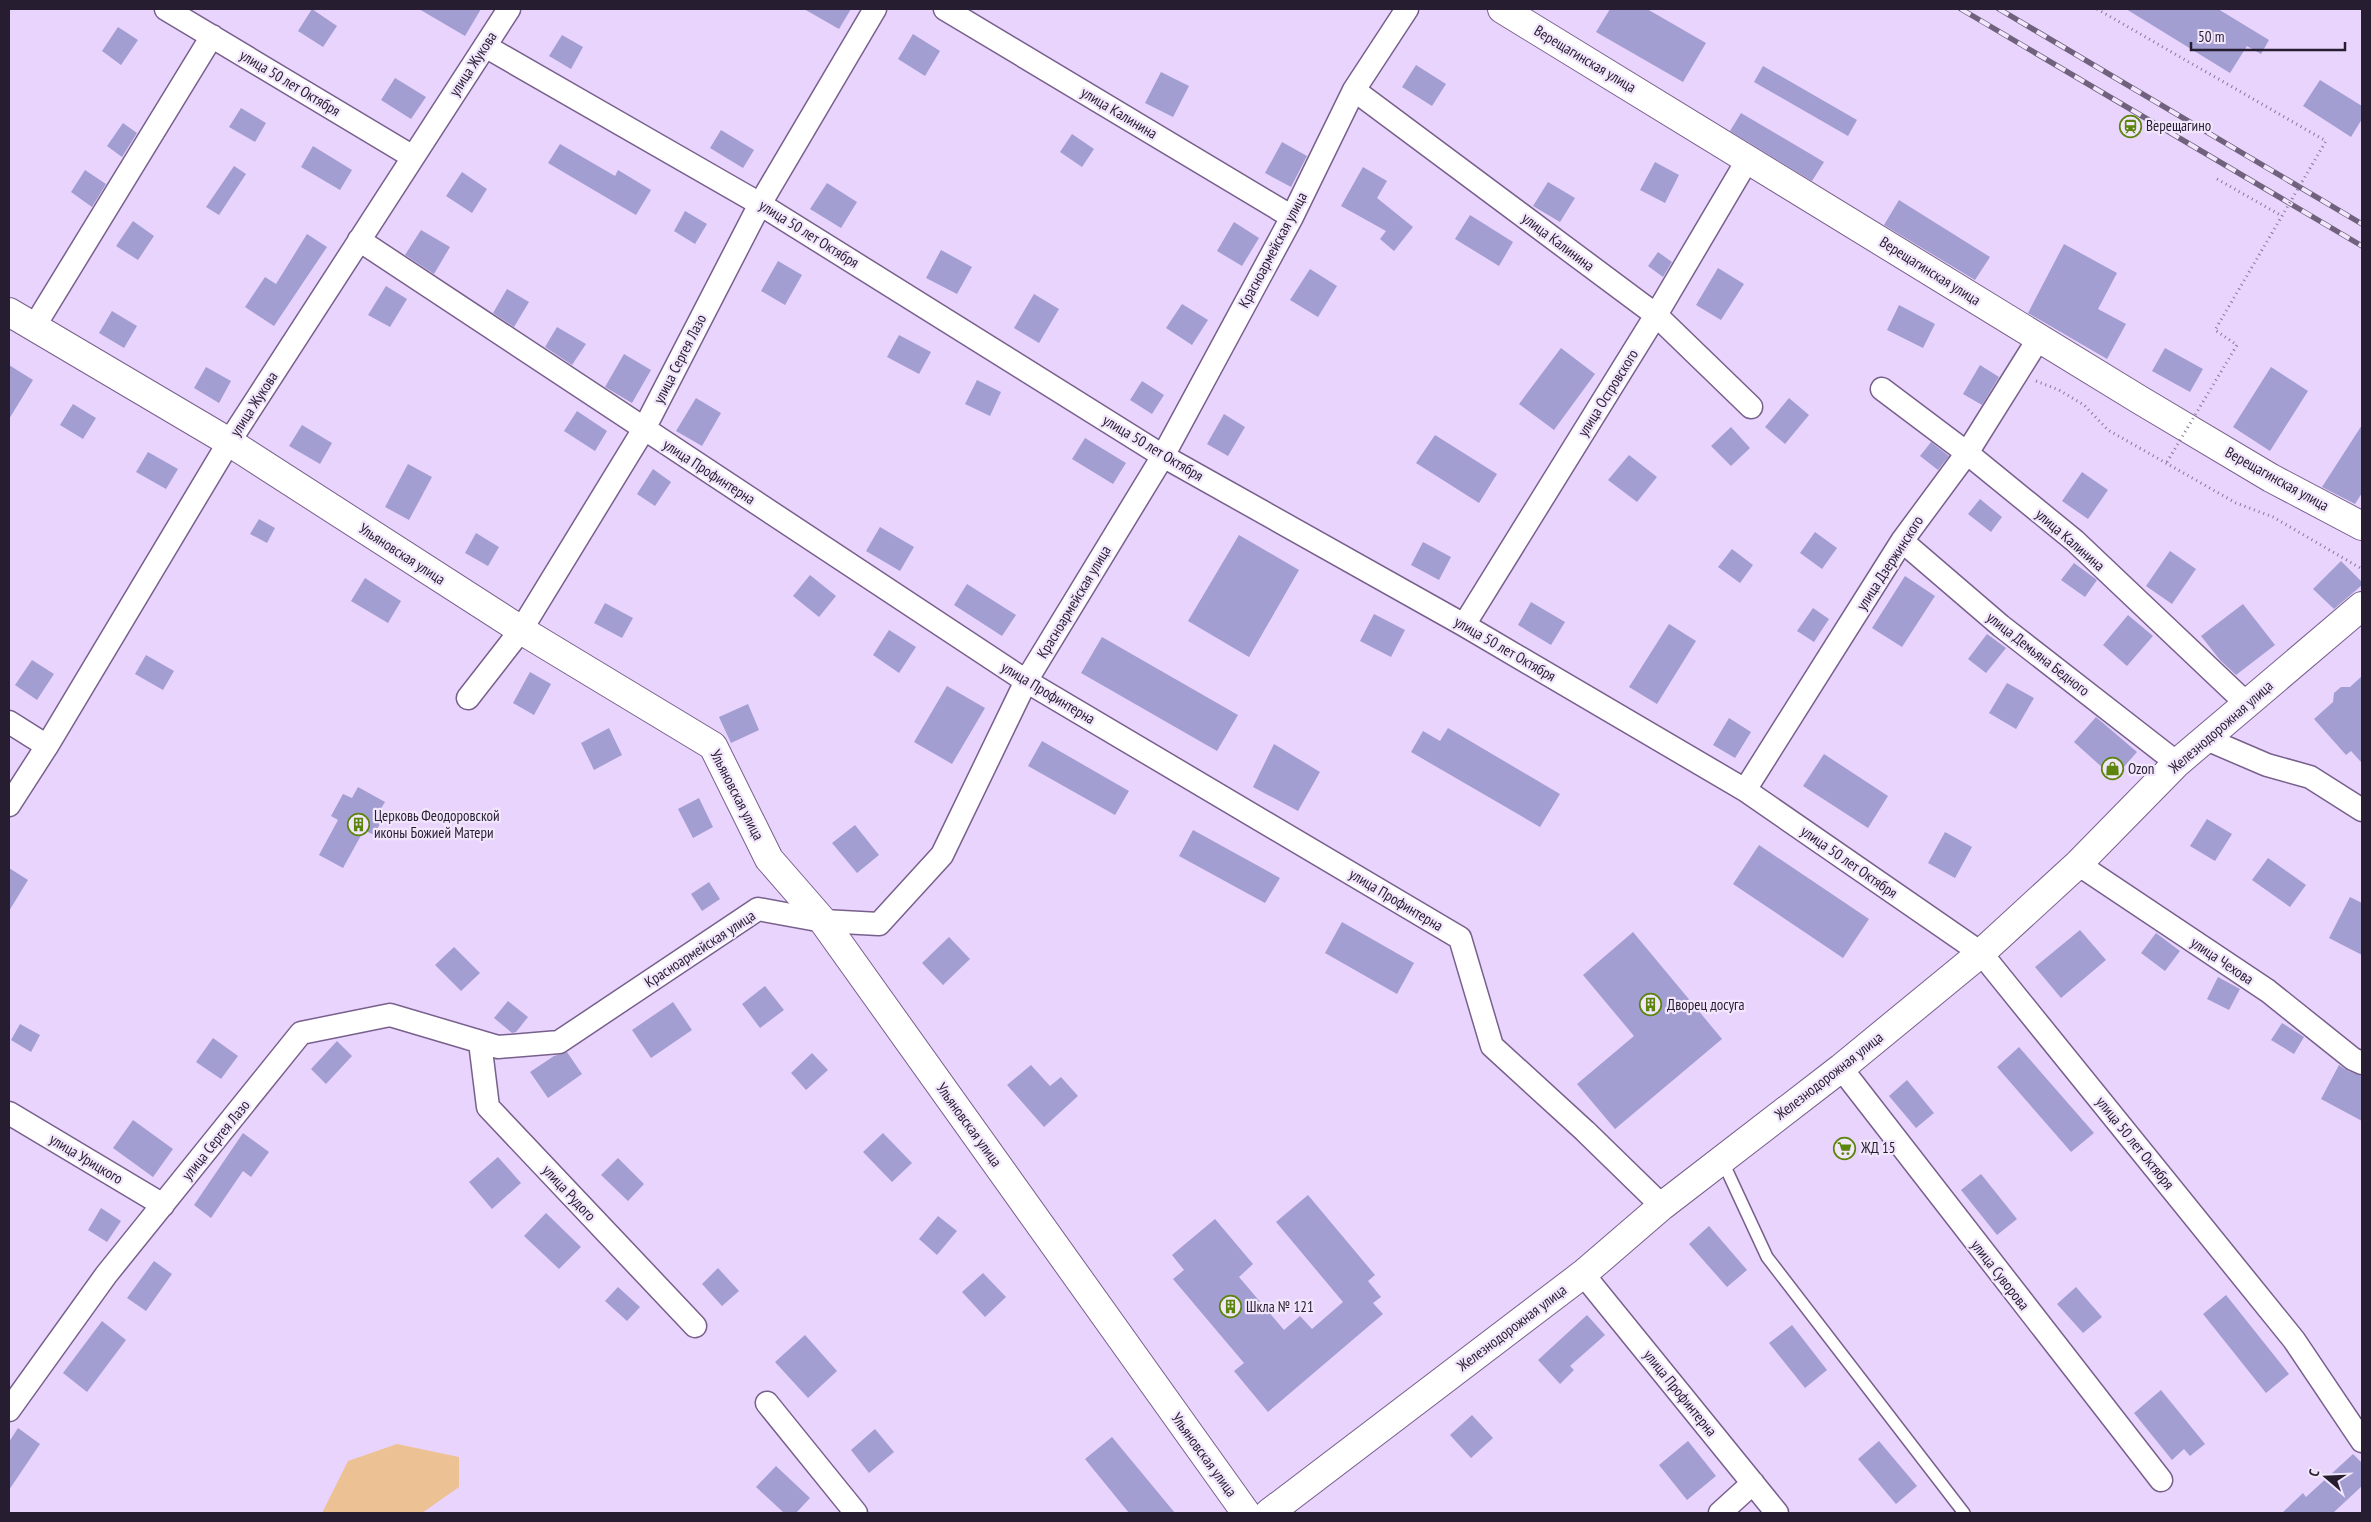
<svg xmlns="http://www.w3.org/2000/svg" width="2371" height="1522" font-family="'PT Sans Narrow',sans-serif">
<rect width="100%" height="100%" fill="#e9d4fd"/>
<path fill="#ecc294" d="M397 1444 459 1457V1487L422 1513H322L348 1461Z"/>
<path fill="#a29ed1" d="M312 9 337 26 323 47 298 31Z
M419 9H481L465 36Z
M804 9H851L839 29Z
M1610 9H1647L1706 43 1683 82 1596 32Z
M2126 9H2218L2269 40 2261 54 2247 46 2230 73Z
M118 27 138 40 121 65 102 51Z
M913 34 940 51 925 76 898 59Z
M562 35 583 47 571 69 549 56Z
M1416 65 1446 84 1432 106 1402 87Z
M1763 66 1857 120 1848 136 1754 82Z
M1161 72 1189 86 1173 117 1145 103Z
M395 78 426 97 411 119 381 100Z
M2320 80 2362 106V119L2351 137 2303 106Z
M241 108 266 123 255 142 229 127Z
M1741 113 1824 162 1812 181 1730 131Z
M123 123 137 133 122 157 107 146Z
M721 130 754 150 743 168 710 148Z
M1072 134 1094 149 1082 167 1060 152Z
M1282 142 1307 156 1291 187 1265 173Z
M560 144 615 176 618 170 651 190 636 215 548 163Z
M313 146 352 170 340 190 301 167Z
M1655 162 1679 175 1665 203 1640 190Z
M234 166 246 174 219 215 206 207Z
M1363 167 1387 181 1377 198 1413 227 1394 251 1380 239 1386 231 1341 206Z
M85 170 106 184 92 207 71 192Z
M462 172 487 189 472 213 446 196Z
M1548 182 1575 198 1560 222 1533 206Z
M827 183 857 202 841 228 810 209Z
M1899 200 1990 257 1975 280 1884 225Z
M685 211 707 224 695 244 674 231Z
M1470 215 1513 242 1499 266 1455 239Z
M133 221 154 236 138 260 116 246Z
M1234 222 1259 238 1242 266 1217 251Z
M421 230 450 247 434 274 405 255Z
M307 234 327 247 274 326 245 307 265 277 276 284Z
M2064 244 2117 273 2098 309 2126 324 2107 359 2028 313Z
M941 250 972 267 957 294 926 278Z
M1658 252 1672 262 1663 277 1648 266Z
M778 261 802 275 785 305 761 291Z
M1718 268 1744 284 1721 320 1696 305Z
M1310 269 1337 286 1318 317 1290 300Z
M386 286 407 299 390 327 368 315Z
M507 289 529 302 514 327 493 313Z
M1034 294 1059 309 1039 343 1014 328Z
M1182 304 1208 320 1192 345 1166 328Z
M1899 305 1935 324 1923 348 1887 330Z
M112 311 137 326 124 348 99 333Z
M557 327 586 344 572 365 545 347Z
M899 335 931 352 919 374 887 357Z
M1561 348 1595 374 1554 430 1519 404Z
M2165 348 2203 369 2190 392 2152 371Z
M624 354 651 370 632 403 605 387Z
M9 365 33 380 9 419Z
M1980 365 1999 377 1982 405 1963 394Z
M206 367 231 381 219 403 194 388Z
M2271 367 2308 391 2270 451 2233 427Z
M977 380 1001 392 990 416 965 404Z
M1142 381 1164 395 1152 414 1130 400Z
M696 398 721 413 702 446 676 431Z
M1789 398 1809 415 1785 444 1765 427Z
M73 404 96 418 83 439 60 425Z
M577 411 607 431 595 451 564 431Z
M1224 414 1245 427 1228 456 1207 444Z
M302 425 332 443 320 464 289 446Z
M2362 425V493L2355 504 2322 487Z
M1731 427 1750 448 1731 466 1711 446Z
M1435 435 1497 474 1479 503 1416 463Z
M1085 438 1126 463 1113 484 1072 459Z
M1931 442 1949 456 1938 470 1920 456Z
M148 452 178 469 166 489 136 472Z
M1629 455 1657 477 1637 502 1608 480Z
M408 464 432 477 409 520 385 507Z
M653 469 671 482 655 506 637 494Z
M2082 472 2108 490 2088 519 2062 501Z
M1980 499 2002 517 1991 532 1968 514Z
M259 519 275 528 267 543 250 534Z
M880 527 914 547 900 571 866 551Z
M1815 532 1837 548 1822 569 1800 553Z
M476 533 499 547 488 566 465 553Z
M1239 535 1299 570 1249 657 1188 621Z
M1423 542 1451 557 1439 580 1411 565Z
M1732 549 1753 565 1740 583 1718 567Z
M2170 551 2196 569 2172 604 2146 586Z
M2341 561 2362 582V585L2334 609 2313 589Z
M2074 563 2097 580 2085 597 2061 580Z
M810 575 836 596 819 617 793 596Z
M1905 576 1935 596 1902 647 1872 628Z
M365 578 401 601 388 623 351 601Z
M967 584 1016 615 1002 636 954 605Z
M1531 602 1565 622 1551 645 1518 625Z
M605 603 633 618 622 638 594 623Z
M2243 604 2275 645 2236 675 2220 660 2201 636Z
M1813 608 1829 619 1814 642 1797 631Z
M1374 614 1405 630 1391 657 1360 641Z
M2128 615 2153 636 2127 666 2103 645Z
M1669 624 1696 641 1657 704 1629 687Z
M889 630 916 647 899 673 873 655Z
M1987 634 2006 648 1986 673 1968 659Z
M1102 637 1238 715 1217 751 1081 673Z
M146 655 174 671 163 690 135 674Z
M32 660 54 674 37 700 15 685Z
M530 672 551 684 534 715 513 703Z
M2362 676V763L2351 751 2346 755 2314 719 2333 702 2334 693 2341 687H2350Z
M2007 683 2034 698 2016 729 1989 713Z
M947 686 985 708 952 764 914 742Z
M748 704 759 730 731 743 719 717Z
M2096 717 2137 752 2114 778 2074 742Z
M1729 718 1751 732 1735 758 1713 745Z
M609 728 622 755 594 770 581 743Z
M1448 728 1560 794 1540 827 1411 752 1423 731 1440 741Z
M1042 741 1129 791 1115 815 1028 766Z
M1274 744 1320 772 1298 811 1253 787Z
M1824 754 1888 796 1868 828 1803 786Z
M358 787 385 802 377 815 383 818 374 835 364 830 343 868 319 855 338 820 331 816 343 794 352 798Z
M699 798 713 827 693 838 678 809Z
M2207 819 2232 834 2215 861 2190 846Z
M855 825 879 855 857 873 832 843Z
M1193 830 1280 878 1265 903 1179 856Z
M1945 832 1972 847 1955 878 1928 863Z
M1759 845 1869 919 1843 958 1733 884Z
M2268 858 2306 885 2290 907 2252 880Z
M9 868 28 880 9 911Z
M709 882 720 899 702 911 691 894Z
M2350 897 2362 903V955L2329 938Z
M1342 922 1414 963 1397 994 1325 953Z
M2080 930 2106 960 2061 998 2035 967Z
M1633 932 1722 1039 1615 1129 1577 1084 1634 1036 1583 975Z
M2156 933 2180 951 2165 971 2141 953Z
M949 937 970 959 943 985 922 963Z
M454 947 480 973 461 991 435 965Z
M2218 977 2240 989 2229 1010 2207 999Z
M765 986 784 1010 760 1028 742 1004Z
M508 1001 528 1017 516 1032 512 1033 494 1018Z
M673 1002 692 1030 651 1058 632 1030Z
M2282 1023 2304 1037 2294 1054 2271 1040Z
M20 1024 40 1035 31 1052 11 1040Z
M213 1038 238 1056 221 1079 196 1062Z
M337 1041 352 1056 326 1084 311 1069Z
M2019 1047 2094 1133 2071 1152 1997 1067Z
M567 1052 582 1074 548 1098 530 1072 554 1056Z
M812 1053 828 1070 806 1090 791 1073Z
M1031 1065 1050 1086 1061 1077 1078 1096 1044 1127 1007 1085Z
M2339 1065 2348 1071 2362 1076V1121L2321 1099Z
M1907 1080 1934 1113 1916 1128 1889 1096Z
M133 1120 173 1149 153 1177 113 1148Z
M243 1133 269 1152 251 1177 243 1171 211 1218 194 1205Z
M883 1133 912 1163 892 1182 863 1152Z
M498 1157 521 1183 492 1209 469 1182Z
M618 1158 644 1184 628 1201 601 1175Z
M1981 1174 2017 1219 1997 1235 1961 1190Z
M1308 1195 1375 1275 1368 1281 1381 1297 1373 1303 1383 1314 1268 1412 1234 1371 1244 1363 1173 1279 1184 1270 1172 1255 1215 1219 1253 1264 1239 1277 1284 1330 1300 1316 1312 1329 1343 1302 1276 1222Z
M101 1208 121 1221 107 1242 88 1230Z
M546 1213 581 1247 559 1269 524 1236Z
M938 1216 957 1231 937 1255 919 1239Z
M1709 1226 1747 1270 1727 1287 1689 1244Z
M154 1261 172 1274 146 1311 127 1298Z
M718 1268 739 1291 722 1306 702 1284Z
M983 1273 1006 1297 985 1317 962 1292Z
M618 1287 640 1307 627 1321 605 1301Z
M2076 1287 2102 1317 2083 1333 2057 1304Z
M2226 1295 2289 1374 2266 1393 2203 1314Z
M1587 1315 1605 1335 1570 1366 1574 1370 1560 1384 1538 1360Z
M102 1321 126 1340 87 1392 63 1373Z
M1792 1325 1827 1370 1805 1388 1769 1343Z
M805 1335 837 1371 808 1398 775 1362Z
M2161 1390 2205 1444 2190 1456 2184 1449 2172 1460 2134 1413Z
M1472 1415 1493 1438 1471 1458 1450 1435Z
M18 1428 40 1444 9 1490V1442Z
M875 1429 894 1452 869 1473 851 1450Z
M1112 1437 1175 1513H1129L1085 1459Z
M1688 1441 1716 1476 1687 1500 1659 1465Z
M1879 1441 1917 1486 1896 1504 1858 1459Z
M2353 1454 2362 1463V1486L2333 1513H2282L2303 1493 2306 1497Z
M776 1466 810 1498 796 1513H784L756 1487Z"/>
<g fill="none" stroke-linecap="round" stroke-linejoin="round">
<defs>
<path id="lane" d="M1722 1160 1767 1257 1964 1513"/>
<path id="street" d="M166 9 413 157
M945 9 1292 217
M485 46 760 204 1163 456 1464 625 1745 790 1981 953 2294 1340 2362 1441
M1354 90 1656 315 1751 407
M359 240 1026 681 1460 938 1492 1046 1585 1131 1662 1206
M34 327 212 36
M1882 389 1967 453 2075 541 2247 704
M1902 541 2001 626 2177 763
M1464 625 1656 315 1748 159
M468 698 521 630 644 429 760 204 875 9
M9 722 47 746
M2204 738 2267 765 2310 777 2362 810
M1745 790 1902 541 1967 453 2039 338
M9 805 47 746 229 442 509 9
M2078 864 2268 991 2353 1059 2362 1063
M480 1042 488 1107 695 1326
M1841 1068 2161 1480
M9 1113 163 1205
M1583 1274 1777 1513
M767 1403 856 1513
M9 1410 106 1275 301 1033 390 1015 498 1047 559 1042 758 909 823 921 879 924 942 855 1026 681 1163 456 1292 217 1354 90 1407 9
M1720 1513 1753 1483"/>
<path id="secondary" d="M1502 9 2140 400 2271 478 2362 526
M9 312 229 442 521 630 713 746 769 859 823 921 1246 1513
M1269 1513 1583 1274 1662 1206 1841 1068 1981 953 2078 864 2177 763 2362 606"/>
</defs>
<use href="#lane" stroke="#78608d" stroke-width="14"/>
<use href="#street" stroke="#78608d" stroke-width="25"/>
<use href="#secondary" stroke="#78608d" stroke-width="30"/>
<path stroke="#877896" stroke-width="3" stroke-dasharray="1 4" stroke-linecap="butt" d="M2097 9 2326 141
M2217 179 2282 216
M2036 381 2059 390 2084 405 2108 430 2236 503 2273 517 2362 569"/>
<use href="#lane" stroke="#fff" stroke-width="11"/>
<use href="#street" stroke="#fff" stroke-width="22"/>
<use href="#secondary" stroke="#fff" stroke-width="28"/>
<defs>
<path id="rail" d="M1961 9 2362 246
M1999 9 2362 224"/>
</defs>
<use href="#rail" stroke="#70627d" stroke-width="5.5"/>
<use href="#rail" stroke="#f1e6fb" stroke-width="4" stroke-dasharray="11" stroke-linecap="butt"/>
<path stroke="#877896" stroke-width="3" stroke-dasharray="1 4" stroke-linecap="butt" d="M2167 462 2237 345 2215 330 2326 141"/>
</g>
<defs>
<symbol id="station-ring" viewBox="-11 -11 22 22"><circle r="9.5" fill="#f1e6fb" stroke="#5c850e" stroke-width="1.5"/><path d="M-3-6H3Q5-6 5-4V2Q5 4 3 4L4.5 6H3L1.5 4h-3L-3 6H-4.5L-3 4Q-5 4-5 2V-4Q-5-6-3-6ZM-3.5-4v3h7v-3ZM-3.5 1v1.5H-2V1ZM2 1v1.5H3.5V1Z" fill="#5c850e"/></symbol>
<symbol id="shop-ring" viewBox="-11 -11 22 22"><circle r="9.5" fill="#f1e6fb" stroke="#5c850e" stroke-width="1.5"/><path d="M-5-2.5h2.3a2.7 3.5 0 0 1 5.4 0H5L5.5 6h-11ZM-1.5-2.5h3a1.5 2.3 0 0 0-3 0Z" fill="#5c850e"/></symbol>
<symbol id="building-ring" viewBox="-11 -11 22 22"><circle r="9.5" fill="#f1e6fb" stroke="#5c850e" stroke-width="1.5"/><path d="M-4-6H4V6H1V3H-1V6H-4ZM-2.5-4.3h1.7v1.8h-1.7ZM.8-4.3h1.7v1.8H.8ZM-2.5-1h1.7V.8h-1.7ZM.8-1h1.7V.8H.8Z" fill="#5c850e"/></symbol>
<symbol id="supermarket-ring" viewBox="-11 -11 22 22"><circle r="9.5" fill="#f1e6fb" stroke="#5c850e" stroke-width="1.5"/><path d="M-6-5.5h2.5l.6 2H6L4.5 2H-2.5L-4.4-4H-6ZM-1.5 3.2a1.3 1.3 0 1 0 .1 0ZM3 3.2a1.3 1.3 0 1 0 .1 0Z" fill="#5c850e"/></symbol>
</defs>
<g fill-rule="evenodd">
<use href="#station-ring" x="2118" y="114" width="25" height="25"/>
<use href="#shop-ring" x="2100" y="756" width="25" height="25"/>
<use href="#building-ring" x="346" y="812" width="25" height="25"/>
<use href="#building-ring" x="1638" y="992" width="25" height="25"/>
<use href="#supermarket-ring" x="1832" y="1136" width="25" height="25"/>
<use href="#building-ring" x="1218" y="1294" width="25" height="25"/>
</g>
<g text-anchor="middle" stroke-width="4.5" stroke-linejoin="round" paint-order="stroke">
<g font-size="15" fill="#271d30" stroke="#f1e6fb">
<text transform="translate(1585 59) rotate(31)" y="5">Верещагинская улица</text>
<text transform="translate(473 64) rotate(-57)" y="5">улица Жукова</text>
<text transform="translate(290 83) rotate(31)" y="5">улица 50 лет Октября</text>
<text transform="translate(1119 113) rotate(31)" y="5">улица Калинина</text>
<text transform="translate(809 234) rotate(32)" y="5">улица 50 лет Октября</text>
<text transform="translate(1558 242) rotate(37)" y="5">улица Калинина</text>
<text transform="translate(1273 250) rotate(-62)" y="5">Красноармейская улица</text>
<text transform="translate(1930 271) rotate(32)" y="5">Верещагинская улица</text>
<text transform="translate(680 359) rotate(-63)" y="5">улица Сергея Лазо</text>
<text transform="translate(1608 393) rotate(-58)" y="5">улица Островского</text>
<text transform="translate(254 404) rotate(-57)" y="5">улица Жукова</text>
<text transform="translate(1153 448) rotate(31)" y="5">улица 50 лет Октября</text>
<text transform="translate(709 472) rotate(33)" y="5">улица Профинтерна</text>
<text transform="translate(2277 479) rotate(29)" y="5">Верещагинская улица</text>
<text transform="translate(2070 540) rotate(41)" y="5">улица Калинина</text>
<text transform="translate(402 554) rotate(33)" y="5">Ульяновская улица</text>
<text transform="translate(1890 563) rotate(-57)" y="5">улица Дзержинского</text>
<text transform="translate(1074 602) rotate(-59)" y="5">Красноармейская улица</text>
<text transform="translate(1505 649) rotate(30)" y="5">улица 50 лет Октября</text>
<text transform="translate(2038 654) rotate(38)" y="5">улица Демьяна Бедного</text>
<text transform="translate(1048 693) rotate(31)" y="5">улица Профинтерна</text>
<text transform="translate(2221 727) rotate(-41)" y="5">Железнодорожная улица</text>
<text transform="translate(737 795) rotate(63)" y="5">Ульяновская улица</text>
<text transform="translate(1849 862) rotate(35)" y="5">улица 50 лет Октября</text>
<text transform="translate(1396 900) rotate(31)" y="5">улица Профинтерна</text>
<text transform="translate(700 949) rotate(-33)" y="5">Красноармейская улица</text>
<text transform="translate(2222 961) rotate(34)" y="5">улица Чехова</text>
<text transform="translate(1829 1076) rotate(-38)" y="5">Железнодорожная улица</text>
<text transform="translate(969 1125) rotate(54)" y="5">Ульяновская улица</text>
<text transform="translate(216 1140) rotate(-51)" y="5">улица Сергея Лазо</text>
<text transform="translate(2135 1143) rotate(51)" y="5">улица 50 лет Октября</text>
<text transform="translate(86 1159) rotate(31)" y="5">улица Урицкого</text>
<text transform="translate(569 1193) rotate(47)" y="5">улица Рудого</text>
<text transform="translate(2000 1275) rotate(52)" y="5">улица Суворова</text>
<text transform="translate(1512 1328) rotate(-37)" y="5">Железнодорожная улица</text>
<text transform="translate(1680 1393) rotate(51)" y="5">улица Профинтерна</text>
<text transform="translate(1204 1455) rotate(54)" y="5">Ульяновская улица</text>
</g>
<g font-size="15" fill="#271d30" stroke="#f1e6fb" text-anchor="start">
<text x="2146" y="131">Верещагино</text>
<text x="2128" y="774">Ozon</text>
<text x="374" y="821">Церковь Феодоровской<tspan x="374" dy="17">иконы Божией Матери</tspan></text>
<text x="1667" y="1010">Дворец досуга</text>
<text x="1861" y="1153">ЖД 15</text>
<text x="1246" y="1312">Шкла № 121</text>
</g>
</g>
<rect width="2371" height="1522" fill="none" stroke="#271d30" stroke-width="20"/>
<g transform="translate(2326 1477) rotate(289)" stroke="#f1e6fb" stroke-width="4" paint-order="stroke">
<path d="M0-4L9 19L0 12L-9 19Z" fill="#271d30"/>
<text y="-8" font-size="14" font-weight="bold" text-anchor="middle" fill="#271d30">С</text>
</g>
<path d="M2191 42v8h154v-8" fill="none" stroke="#271d30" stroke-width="2.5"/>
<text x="2198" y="42" font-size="15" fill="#271d30" stroke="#f1e6fb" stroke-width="4" paint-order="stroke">50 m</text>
</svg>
